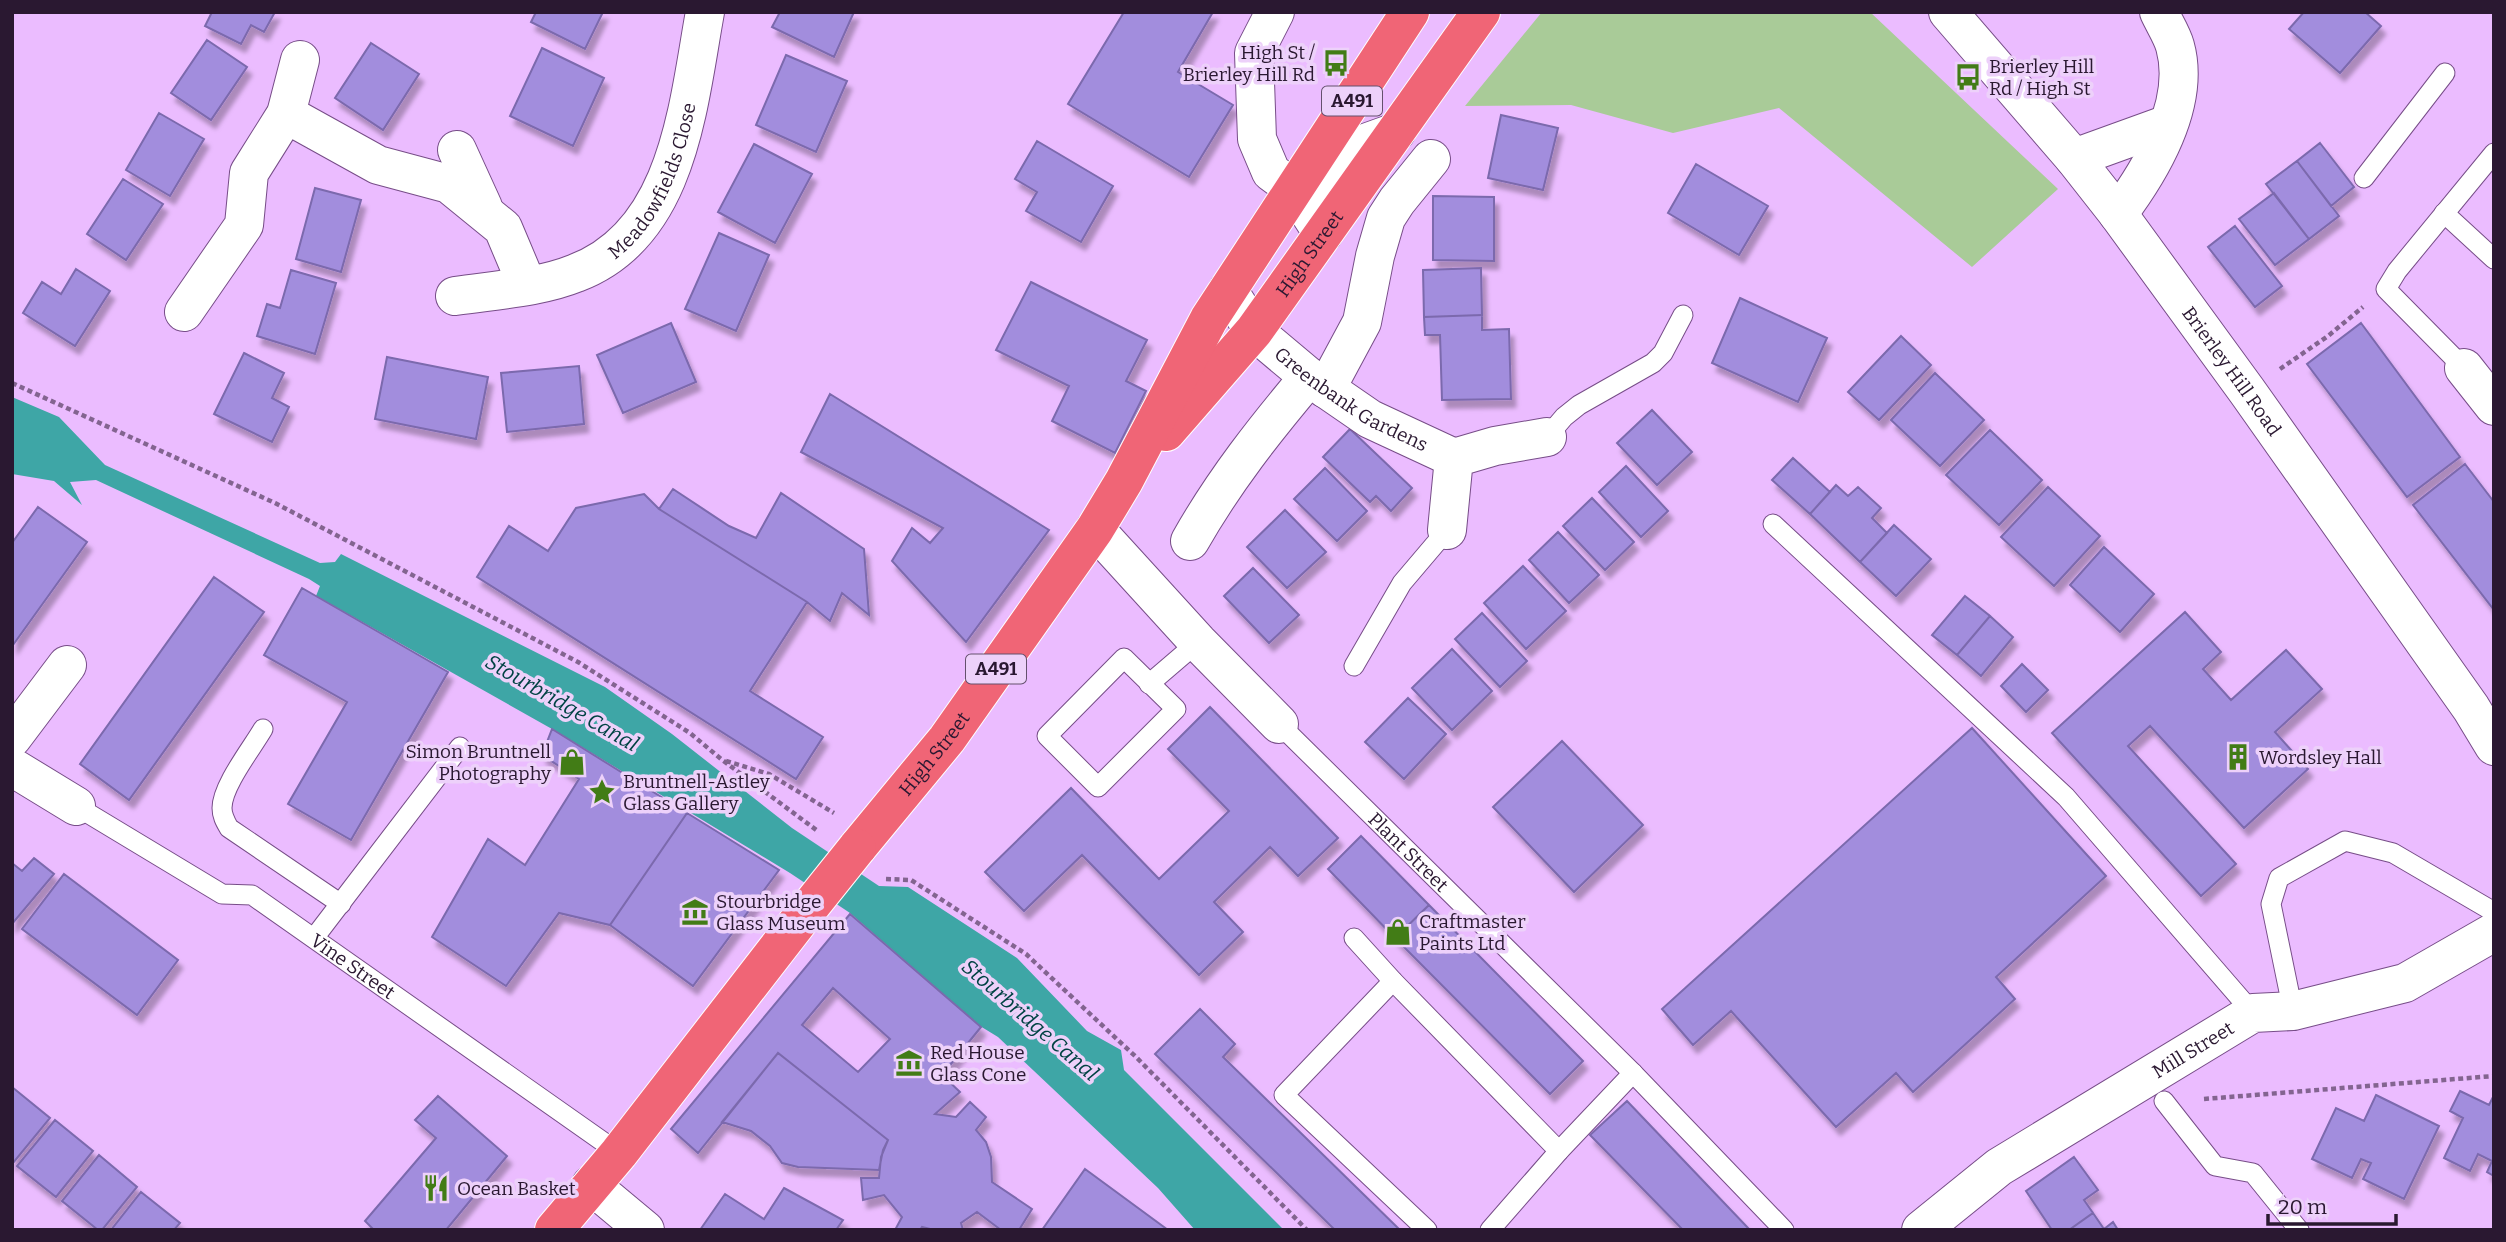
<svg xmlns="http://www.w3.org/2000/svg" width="2506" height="1242" font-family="Bitter,serif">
<defs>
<filter id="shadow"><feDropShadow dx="4.5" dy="8" stdDeviation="2" flood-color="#0004"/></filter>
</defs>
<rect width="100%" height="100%" fill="#ebbcff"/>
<path fill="#a9cb98" d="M1542 12H1870L2058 189 1972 267 1779 108 1673 133 1571 105 1465 106Z"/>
<path fill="#3ea6a6" d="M12 397 59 417 105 465 320 563 335 562 341 554 605 687 672 734 792 828 879 886 908 887 1017 958 1087 1031 1121 1050 1124 1070 1284 1230H1195L1158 1188 998 1037 980 1026 850 913 790 873 552 729 316 596 320 586 309 579 96 480 70 482 82 505 54 481 12 474Z"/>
<path fill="#a28ddd" stroke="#7b69ad" stroke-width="2" fill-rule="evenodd" filter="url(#shadow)" d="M212 12H275L264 32 251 25 241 44 205 26Z
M536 12H603L585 49 531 22Z
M780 12H854L834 57 772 27Z
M1124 12H1213L1178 72 1233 105 1189 177 1068 104Z
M2304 12H2365L2381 26 2340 73 2289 29Z
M207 40 247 67 211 120 171 93Z
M371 43 419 74 383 130 335 98Z
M542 48 604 78 573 146 510 116Z
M786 55 847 81 816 152 756 125Z
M159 113 204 139 170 196 126 170Z
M1501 115 1558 128 1543 190 1488 178Z
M1037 141 1113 186 1081 242 1026 211 1037 192 1015 179Z
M2320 143 2354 187 2331 206 2297 161Z
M754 144 812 174 775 243 718 212Z
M2297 161 2339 216 2309 239 2266 184Z
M1696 164 1768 206 1739 255 1668 213Z
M123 179 163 204 126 260 87 234Z
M315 188 361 200 341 272 296 259Z
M2274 193 2309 239 2275 265 2239 219Z
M1433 196 1494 197V261L1433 260Z
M2235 226 2282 286 2255 307 2208 247Z
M719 233 769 255 736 331 685 309Z
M1481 268 1482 315 1424 317 1423 270Z
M76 269 110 291 75 346 23 313 42 282 61 294Z
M291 270 336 283 315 354 257 336 267 304 280 308Z
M1031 282 1147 340 1126 381 1146 391 1115 453 1052 421 1069 386 996 350Z
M1740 298 1827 338 1798 402 1712 363Z
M1482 315V330L1509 329 1511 399 1442 400 1440 335H1425L1424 317Z
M671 323 696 382 623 413 597 355Z
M2361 323 2460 457 2407 497 2307 364Z
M1901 336 1931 365 1879 420 1848 392Z
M244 353 284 373 272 398 289 407 272 442 214 414Z
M387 357 488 377 476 439 375 419Z
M579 366 584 424 507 432 501 373Z
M1935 373 1984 420 1940 466 1891 420Z
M830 394 1049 530 966 642 892 561 912 528 930 543 943 528 801 452Z
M1652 410 1692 452 1657 485 1617 443Z
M1350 429 1412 488 1391 511 1376 496 1370 502 1323 457Z
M1990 430 2042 480 1999 525 1946 475Z
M1793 458 1830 492 1810 514 1772 480Z
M2465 464 2494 502V610L2413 505Z
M1626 466 1668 511 1641 537 1599 492Z
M1325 468 1367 511 1337 541 1294 499Z
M1836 485 1848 496 1858 487 1881 508 1872 518 1887 533 1860 562 1810 514Z
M2048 487 2100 536 2054 586 2001 537Z
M673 489 729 526 756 538 781 493 864 549 869 615 842 593 830 621 807 602 659 509Z
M644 494 659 509 807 602 750 691 823 737 796 779 477 577 509 526 548 551 576 508Z
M1592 498 1634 542 1605 570 1563 526Z
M38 507 87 542 13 645 12 543Z
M1285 510 1326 552 1287 588 1247 547Z
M1894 525 1931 559 1896 596 1860 562Z
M1558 532 1599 575 1569 603 1529 560Z
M2104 547 2154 594 2120 632 2070 585Z
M1523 566 1566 611 1526 649 1484 603Z
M1253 568 1299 615 1269 643 1224 596Z
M214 577 264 612 129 800 80 764Z
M302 588 448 672 351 840 288 804 347 702 264 655Z
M1965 596 1990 616 1957 655 1932 635Z
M2185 612 2221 652 2203 669 2231 700 2286 650 2322 689 2275 732 2308 769 2244 828 2150 726 2128 746 2236 864 2201 896 2052 733Z
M1482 613 1527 661 1500 687 1455 639Z
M1990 616 2013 637 1981 676 1957 655Z
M1452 649 1492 691 1452 730 1412 688Z
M2022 664 2048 690 2026 712 2001 686Z
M1408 698 1446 734 1404 779 1365 742Z
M1210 707 1338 838 1298 876 1270 847 1214 902 1243 932 1199 975 1082 855 1024 911 985 872 1071 788 1159 879 1229 811 1168 749Z
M1972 728 2106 876 1996 977 2015 999 1913 1092 1896 1073 1836 1127 1731 1011 1693 1045 1662 1009Z
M552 729 687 813 610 925 559 913 506 986 432 937 488 839 525 865 579 779 542 755Z
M1562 741 1643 825 1574 892 1493 807Z
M687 813 779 870 693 986 610 925Z
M1361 836 1429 905 1395 938 1328 869Z
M34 858 54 874 12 924V863L22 871Z
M64 874 178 960 137 1015 22 929Z
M1429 905 1583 1061 1550 1094 1395 938Z
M850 914 981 1027 942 1075 960 1092 935 1114 956 1117 970 1102 986 1117 976 1130 986 1142 991 1157 992 1182 1032 1209 1019 1230H1001L977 1212 961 1223 963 1230H934L922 1227 920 1230H895L902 1217 884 1195 863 1200 861 1178H879L881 1157 888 1140 778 1053 698 1153 671 1129ZM833 988 890 1039 858 1072 802 1025Z
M1200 1009 1235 1044 1223 1057 1400 1230H1335L1155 1054Z
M778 1053 888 1140 883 1150 879 1170 798 1167 782 1163 770 1146 751 1131 722 1122Z
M12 1087 50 1118 13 1163 12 1162Z
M2460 1091 2489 1105 2494 1095V1176L2487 1172 2492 1161 2478 1154 2470 1171 2444 1158 2463 1118 2450 1111Z
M2376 1095 2439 1126 2404 1199 2363 1179 2371 1163 2361 1159 2352 1178 2312 1159 2336 1108 2364 1121Z
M438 1096 507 1156 446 1230H374L365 1221 436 1138 415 1120Z
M1627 1101 1750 1230H1683L1590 1135Z
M55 1120 93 1151 56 1197 17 1166Z
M99 1155 137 1187 102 1230H98L62 1201Z
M2074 1157 2098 1190 2084 1200 2093 1213 2069 1230H2052L2026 1191Z
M1085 1169 1168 1230H1042Z
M784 1188 843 1220 836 1230H700L725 1194 764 1219Z
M141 1192 180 1223 174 1230H111Z
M2093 1213 2104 1229 2113 1222 2118 1230H2069Z"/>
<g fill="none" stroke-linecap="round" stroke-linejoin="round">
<defs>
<g id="lane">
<path d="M2364 178 2445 73"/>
<path d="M2444 213 2494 259"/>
<path d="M2464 368 2386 289 2397 271 2494 153"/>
<path d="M1547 437 1564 417 1579 405 1653 363 1663 353 1683 315"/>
<path d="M1773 524 2066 797 2253 1013"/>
<path d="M1124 658 1176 709 1098 787 1047 736Z"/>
<path d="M1354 666 1402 583 1447 530"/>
<path d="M1149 684 1198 642"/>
<path id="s1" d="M1279 724 1633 1073 1784 1230"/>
<path d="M263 729C252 748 222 786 222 808 222 816 225 821 229 828L341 904"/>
<path id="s2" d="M76 806 222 894 252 895 619 1153"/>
<path d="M314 938 460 747"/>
<path d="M1354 938 1393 981 1559 1151"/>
<path d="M1393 981 1284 1095 1427 1230"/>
<path d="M2293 1011 2271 904 2279 878 2345 841 2393 853 2494 912"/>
<path d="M2164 1101 2215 1166 2253 1173 2299 1230"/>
<path d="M1490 1230 1559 1151 1633 1073"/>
</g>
<g id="street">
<path d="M1275 12 1254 53 1257 139 1271 172 1294 189 1323 234"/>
<path d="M286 114 378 165 449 184 503 228 527 285"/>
<path d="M457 150 483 207"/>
<path d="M2074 158 2168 124"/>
<path d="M1294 189 1326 187 1357 146 1396 132"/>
<path d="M2118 214C2151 170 2191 103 2175 46 2172 35 2164 23 2159 12"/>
<path id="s3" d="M1228 290 1254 331 1309 377 1370 419 1454 458"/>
<path id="s4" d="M455 296C495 290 539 288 576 273 679 234 688 105 705 12"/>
<path d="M184 312 244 225 249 173 286 114 300 60"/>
<path d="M2464 368 2494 406"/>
<path d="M1326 389 1362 322 1375 256 1386 218 1397 201 1431 159"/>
<path d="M1095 529 1198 642 1279 724"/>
<path d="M1447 530 1454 458 1495 446 1547 437"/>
<path d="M1190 541C1224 481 1265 429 1309 377"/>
<path d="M12 738 67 665"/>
<path d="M12 767 76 806"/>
<path d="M591 1185 645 1230"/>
<path id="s5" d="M1921 1230 1999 1167 2253 1013 2293 1011 2405 983 2494 932"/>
</g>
<g id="secondary">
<path id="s6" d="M1948 12 2074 158 2118 214 2247 391 2471 708 2494 746"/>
</g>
<g id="highway">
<path id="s7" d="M1166 432 1254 331 1481 12"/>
<path id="s8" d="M857 848 947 739 1095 529 1124 481 1209 319 1410 12"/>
<path d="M554 1230 619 1153 801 918"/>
</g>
</defs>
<use href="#lane" stroke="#774d88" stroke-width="21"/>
<use href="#street" stroke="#774d88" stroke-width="40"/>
<use href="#secondary" stroke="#774d88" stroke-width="40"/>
<use href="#highway" stroke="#fff" stroke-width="40"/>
<path stroke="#836490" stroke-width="4.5" stroke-dasharray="5 3.5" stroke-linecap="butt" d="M2280 369 2328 336 2363 307
M12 383 275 503 578 662 690 733 721 759 819 832
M726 761 769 774 834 813
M886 879 911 880 1026 954 1135 1056 1307 1230
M2204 1099 2494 1076"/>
<use href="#lane" stroke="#fff" stroke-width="19"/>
<use href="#street" stroke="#fff" stroke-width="38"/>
<use href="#secondary" stroke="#fff" stroke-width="38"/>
<use href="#highway" stroke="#f06576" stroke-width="38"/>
<defs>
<path id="highway-bridge" d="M801 918 857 848"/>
</defs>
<use href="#highway-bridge" stroke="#fff" stroke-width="40" stroke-linecap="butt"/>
<use href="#highway-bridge" stroke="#f06576" stroke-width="38"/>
</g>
<defs>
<symbol id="bus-bare" viewBox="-9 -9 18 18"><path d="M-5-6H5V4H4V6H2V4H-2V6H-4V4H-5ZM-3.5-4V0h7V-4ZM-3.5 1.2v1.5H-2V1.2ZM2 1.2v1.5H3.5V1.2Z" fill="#427c16" stroke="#edd1fa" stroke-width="2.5" paint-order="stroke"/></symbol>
<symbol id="building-bare" viewBox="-9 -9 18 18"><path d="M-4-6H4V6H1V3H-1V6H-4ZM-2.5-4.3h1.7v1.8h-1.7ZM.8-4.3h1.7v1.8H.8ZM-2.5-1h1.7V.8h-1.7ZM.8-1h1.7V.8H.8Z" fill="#427c16" stroke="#edd1fa" stroke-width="2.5" paint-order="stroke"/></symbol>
<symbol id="shop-bare" viewBox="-9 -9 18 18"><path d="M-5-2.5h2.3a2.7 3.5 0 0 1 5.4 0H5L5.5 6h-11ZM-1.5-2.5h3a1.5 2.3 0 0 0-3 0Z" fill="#427c16" stroke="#edd1fa" stroke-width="2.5" paint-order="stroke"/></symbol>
<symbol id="sight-bare" viewBox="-9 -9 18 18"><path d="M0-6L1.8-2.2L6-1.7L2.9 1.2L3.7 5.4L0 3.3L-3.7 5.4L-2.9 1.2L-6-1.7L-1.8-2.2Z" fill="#427c16" stroke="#edd1fa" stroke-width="2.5" paint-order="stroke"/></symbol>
<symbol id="museum-bare" viewBox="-9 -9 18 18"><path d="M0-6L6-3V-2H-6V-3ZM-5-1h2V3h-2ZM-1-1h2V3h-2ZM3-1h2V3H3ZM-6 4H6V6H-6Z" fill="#427c16" stroke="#edd1fa" stroke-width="2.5" paint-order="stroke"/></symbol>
<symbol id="restaurant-bare" viewBox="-9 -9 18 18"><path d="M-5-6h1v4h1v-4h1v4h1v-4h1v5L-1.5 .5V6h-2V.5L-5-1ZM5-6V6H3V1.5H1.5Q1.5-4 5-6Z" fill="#427c16" stroke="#edd1fa" stroke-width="2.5" paint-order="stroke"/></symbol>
</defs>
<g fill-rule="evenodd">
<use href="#bus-bare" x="1317" y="44" width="38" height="38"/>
<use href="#bus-bare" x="1949" y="58" width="38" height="38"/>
<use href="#building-bare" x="2219" y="738" width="38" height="38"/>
<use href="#shop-bare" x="553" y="743" width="38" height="38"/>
<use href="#sight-bare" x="583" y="773" width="38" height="38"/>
<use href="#museum-bare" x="676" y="893" width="38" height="38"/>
<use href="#shop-bare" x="1379" y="913" width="38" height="38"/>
<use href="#museum-bare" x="890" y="1044" width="38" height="38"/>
<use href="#restaurant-bare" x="417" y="1169" width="38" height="38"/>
</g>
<g text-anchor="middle" stroke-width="7" stroke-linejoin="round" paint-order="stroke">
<g fill="#edd1fa" stroke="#64506d" stroke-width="2">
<rect x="1322" y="86.5" width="60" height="29" rx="5"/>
<rect x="966" y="654.5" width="60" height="29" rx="5"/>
</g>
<g font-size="18" font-weight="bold" fill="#2a1831">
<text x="1352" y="107">A491</text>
<text x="996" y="675">A491</text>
</g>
<g font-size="19" fill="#2a1831" stroke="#edd1fa" text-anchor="start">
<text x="1315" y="59" text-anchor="end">High St /<tspan x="1315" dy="22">Brierley Hill Rd</tspan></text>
<text x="1989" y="73">Brierley Hill<tspan x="1989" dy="22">Rd / High St</tspan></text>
<text x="551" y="758" text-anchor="end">Simon Bruntnell<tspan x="551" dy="22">Photography</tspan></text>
<text x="2259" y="764">Wordsley Hall</text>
<text x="623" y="788">Bruntnell-Astley<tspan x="623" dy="22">Glass Gallery</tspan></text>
<text x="716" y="908">Stourbridge<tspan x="716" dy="22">Glass Museum</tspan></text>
<text x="1419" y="928">Craftmaster<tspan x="1419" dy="22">Paints Ltd</tspan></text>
<text x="930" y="1059">Red House<tspan x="930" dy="22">Glass Cone</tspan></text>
<text x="457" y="1195">Ocean Basket</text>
</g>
<g font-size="19" fill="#2a1831" stroke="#edd1fa">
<text dy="7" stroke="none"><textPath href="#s4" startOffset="250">Meadowfields Close</textPath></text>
<text dy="7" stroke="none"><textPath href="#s7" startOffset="229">High Street</textPath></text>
<text dy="7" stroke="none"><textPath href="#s6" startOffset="458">Brierley Hill Road</textPath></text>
<text dy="7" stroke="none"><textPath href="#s3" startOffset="168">Greenbank Gardens</textPath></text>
<text dy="7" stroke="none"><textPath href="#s8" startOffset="122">High Street</textPath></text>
<text dy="7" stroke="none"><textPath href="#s1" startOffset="182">Plant Street</textPath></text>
<text dy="7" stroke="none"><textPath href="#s2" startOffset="324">Vine Street</textPath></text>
<text dy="7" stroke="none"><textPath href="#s5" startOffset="327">Mill Street</textPath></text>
</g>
<g font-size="21" font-style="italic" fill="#004243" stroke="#edd1fa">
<text transform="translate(562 703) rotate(30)" y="7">Stourbridge Canal</text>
<text transform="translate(1030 1020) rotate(41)" y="7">Stourbridge Canal</text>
</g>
</g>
<rect width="2506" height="1242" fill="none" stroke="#2a1831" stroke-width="28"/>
<path d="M2268 1214v10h128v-10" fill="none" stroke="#2a1831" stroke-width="3.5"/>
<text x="2278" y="1214" font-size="21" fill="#2a1831" stroke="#edd1fa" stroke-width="5" paint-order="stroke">20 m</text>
</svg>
